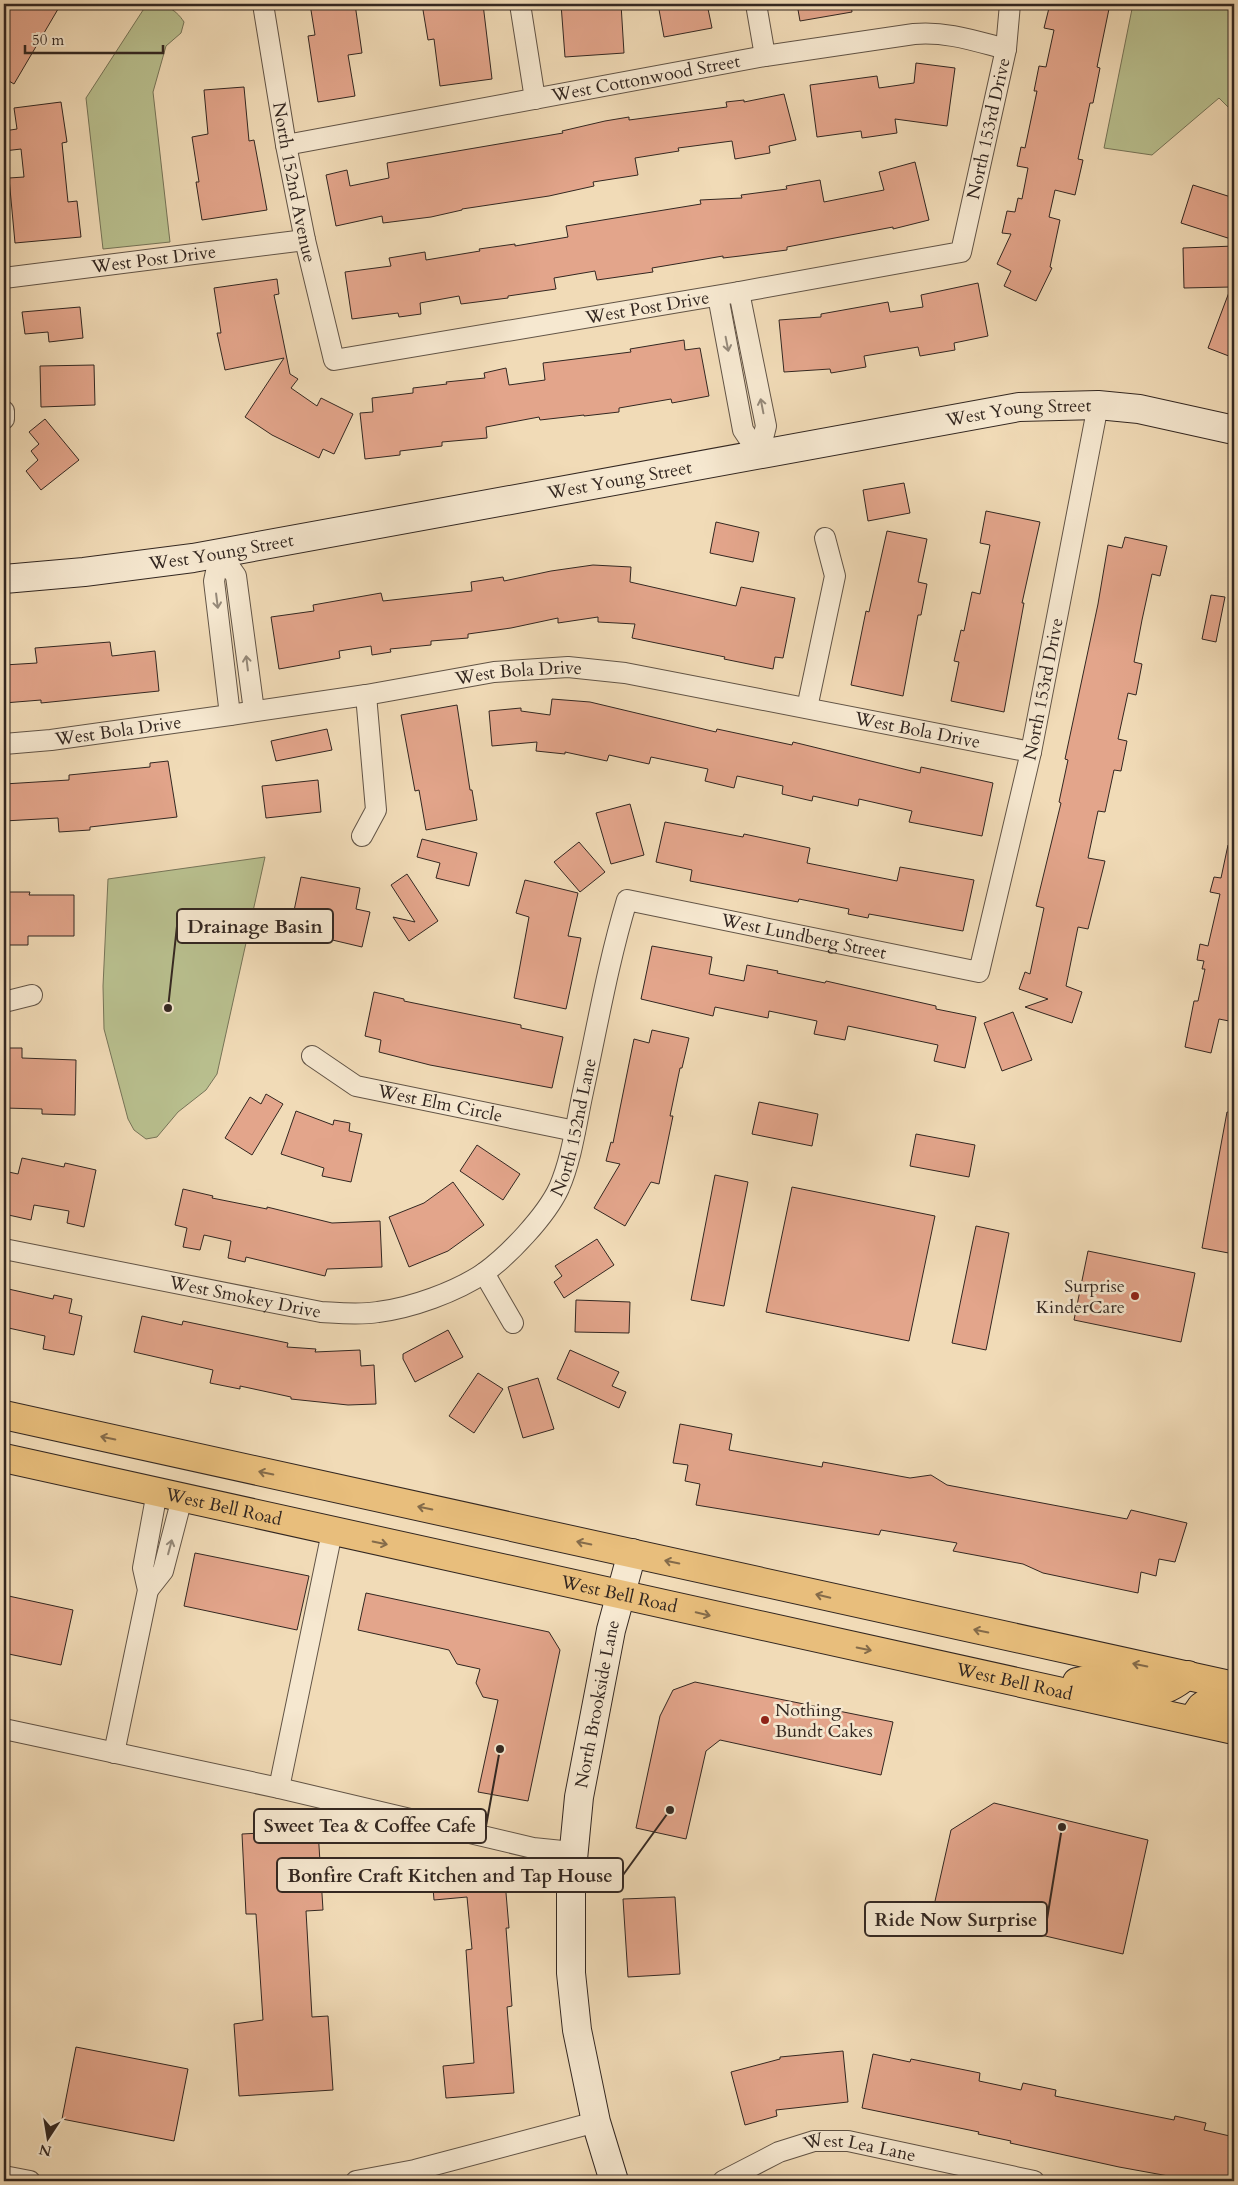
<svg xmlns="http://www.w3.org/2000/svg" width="1238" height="2185" font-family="Cardo,serif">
<rect width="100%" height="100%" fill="#f1dbb7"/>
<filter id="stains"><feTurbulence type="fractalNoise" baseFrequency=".004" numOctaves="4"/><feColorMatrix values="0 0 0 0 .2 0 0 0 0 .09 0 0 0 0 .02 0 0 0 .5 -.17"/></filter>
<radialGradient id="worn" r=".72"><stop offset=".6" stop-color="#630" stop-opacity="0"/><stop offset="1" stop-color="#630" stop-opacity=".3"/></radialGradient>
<path fill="#b9c08f" stroke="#767458" d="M147 4C164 4 175 8 184 22L181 33 166 46 153 92 170 242 103 249 86 98Z
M1133 4H1234V113L1219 98 1152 155 1104 148Z
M265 857 217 1074 206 1090 178 1112 157 1137 146 1139 134 1130 128 1119 104 1029 103 986 108 879Z"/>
<path fill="#e3a58b" stroke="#332721" d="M4 4H61L14 84 4 78Z
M310 4H355L362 53 348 55 355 96 318 102 308 36 315 35Z
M422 4H483L492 79 440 86 434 39 428 40Z
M561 4H621L624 53 565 57Z
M658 4H707L712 28 664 37Z
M797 4H851L852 12 800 21Z
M1050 4H1110L1097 67 1100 68 1093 103H1090L1078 159 1083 160 1075 195 1055 190 1049 217 1060 220 1050 267 1052 268 1036 301 1004 286 1011 271 997 264 1011 234 1002 233 1007 211 1015 212 1018 198 1022 199 1028 168 1017 166 1021 147 1025 148 1037 91H1034L1039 66 1046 67 1054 30 1044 28Z
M916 63 955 68 947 126 895 119 897 133 862 138 861 131 817 137 810 85 877 76 879 88 914 83Z
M244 87 249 141 254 140 267 210 202 220 196 182H199L192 137 208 134 204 90Z
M784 94 796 140 769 146 770 153 735 159 732 141 678 148 679 151 635 158 638 175 593 182 594 186 549 196 462 209V210L431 217 383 223 382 216 336 226 326 175 347 170 350 186 389 178 387 163 563 133 562 131 605 121 629 117V120L727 107 726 102 744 100V102Z
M61 102 67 142 62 143 68 202 77 201 81 237 15 243 9 178 24 177 21 149 4 151V131L17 129 14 108Z
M915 162 929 220 893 229V227L787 247V250L740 256 723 258V256L652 268 653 272 597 280 595 271 554 278 556 289 508 296V298L461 304 459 296 420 303 421 314 399 317 398 313 352 319 345 272 391 266 389 258 425 252 426 260 480 251 479 249 515 244V246L568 237 566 226 701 204 700 200 742 198 741 195 787 189 786 186 820 180 824 202 884 190 879 172Z
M1193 185 1234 198V240L1181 223Z
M1234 246V358L1208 348 1231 287 1184 288 1183 248Z
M277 279 279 294 274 295 290 374 298 379 291 388 317 406 321 398 353 414 334 454 323 449 319 458 272 435 245 417 284 358 225 370 217 333H221L214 288Z
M978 283 988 336 954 343 955 350 920 356 918 347 864 356 866 367 831 373 830 369 784 372 779 320 821 317V314L888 302 890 312 923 307 921 295Z
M80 307 83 338 49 342 48 332 25 334 22 312Z
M684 340 685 350 700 348 709 396 672 403 671 399 619 408V412L584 416V415L540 420 539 417 486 427 487 438 442 442V446L400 451V455L365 459 360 413 373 412 372 398 413 393V388L447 384 446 382 485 378 484 373 506 368 509 385 545 380 543 363 631 352 630 349Z
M94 365 95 405 41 407 40 366Z
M45 419 79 460 41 490 26 471 38 460 31 451 39 444 29 432Z
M904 483 910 513 868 521 863 490Z
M986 511 1040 522 1022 603H1024L1004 712 951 701 959 662 954 661 961 630 964 631 972 592 980 594 990 545 980 543Z
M716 522 759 532 753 562 710 553Z
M887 531 927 539 918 582 927 584 921 615H918L903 696 851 685 866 611 869 612Z
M1125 537 1167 546 1160 576 1152 574 1142 620 1134 662 1142 664 1136 695 1128 693 1118 739 1127 741 1121 771 1114 770 1105 812 1098 811 1088 858 1105 861 1088 929 1078 927 1066 986 1082 992 1072 1023 1025 1007 1048 999 1019 989 1025 972 1030 974 1044 908 1036 906 1061 803 1059 802 1068 760 1065 759 1098 604 1108 545 1122 548Z
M593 565 631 567 630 582 736 606 741 587 795 598 783 658 775 657 773 669 724 659 725 657 632 638 635 624 598 622V617L558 623V618L511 628 468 634V638L431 641V645L390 649 391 652 372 655 371 646 339 651 340 658 279 669 271 617 314 611 313 605 381 593 383 601 472 591 471 582 503 577 504 581 551 571Z
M1211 595 1225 597 1216 642 1202 639Z
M110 642 112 656 155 651 159 691 41 703V700L4 703V665L37 663 35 648Z
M552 699 590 702 716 732 717 729 792 745 793 742 920 773 921 767 993 783 982 836 909 822 912 811 859 799 858 806 813 796 812 801 782 794 783 786 737 776 734 788 705 781 708 769 651 757 649 764 609 755 607 761 565 752V754L536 751 537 742 492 746 489 711 521 708V711L550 715Z
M457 705 470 790H472L477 820 426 830 419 790 415 791 401 715Z
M327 729 332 750 276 761 271 741Z
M168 761 177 817 90 827V830L59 832 58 818 4 821V784L69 780V775L150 767V763Z
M318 780 321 812 266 818 262 786Z
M630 804 644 855 611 864 596 813Z
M665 822 743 837 744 834 810 848 807 863 897 881 900 867 974 880 963 931 869 914 868 918 848 914 849 909 799 899 798 902 690 881 692 870 656 862Z
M422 839 477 853 469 886 436 878 440 863 417 857Z
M579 842 605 872 580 892 554 862Z
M1228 845 1234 846V1022L1219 1019 1211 1053 1185 1047 1194 1001H1198L1205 969H1202L1204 961 1197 960 1200 944 1208 946 1220 894 1210 892 1214 877 1221 878Z
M407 874 438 921 409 941 393 917 415 922 391 885Z
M301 877 360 888 356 909 370 912 362 947 290 930Z
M525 880 578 893 568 936 581 938 566 1009 514 998 529 917 516 913Z
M4 892H30L29 895H74V936H28V945H4Z
M652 946 712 957 709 974 744 981 747 965 778 971 777 973 825 983 826 981 936 1006V1009L976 1017 965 1068 934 1061 938 1045 848 1026 845 1040 814 1034 817 1021 769 1011 768 1018 715 1007 713 1016 641 999Z
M374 992 404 999V1001L521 1025V1028L563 1037 552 1088 430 1065 379 1052 381 1040 365 1036Z
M1013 1012 1032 1060 1002 1071 984 1023Z
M652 1030 689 1038 682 1068H680L670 1116H673L659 1184 651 1182 625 1226 594 1208 620 1164 606 1161 611 1142 613 1143 634 1039 649 1043Z
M4 1048H22V1058L76 1060 75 1115 42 1114V1109L4 1108Z
M266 1094 283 1104 252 1155 225 1138 250 1097 261 1104Z
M759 1102 818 1114 812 1146 752 1134Z
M296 1111 333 1125 334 1120 350 1123 349 1131 362 1134 351 1182 322 1176 324 1168 281 1154Z
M1227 1112 1234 1113V1254L1202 1248Z
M916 1134 975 1145 969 1177 910 1166Z
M477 1145 520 1174 503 1200 460 1171Z
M22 1158 64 1167 65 1163 96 1170 84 1227 67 1223 69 1211 34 1205 31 1220 4 1214V1171L18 1174Z
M715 1175 748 1182 724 1306 691 1300Z
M453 1182 484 1225 448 1251 409 1267 389 1217 424 1203Z
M792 1187 935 1216 909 1341 766 1312Z
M183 1189 213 1196 212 1198 267 1209V1207L332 1223 380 1221 382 1267 327 1269 325 1276 246 1257 245 1262 228 1258 231 1241 204 1235 200 1250 183 1247 187 1228 175 1225Z
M976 1226 1009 1233 986 1350 952 1343Z
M597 1239 614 1265 564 1298 554 1282 562 1276 555 1266Z
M1088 1251 1195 1273 1181 1342 1074 1320Z
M4 1288 53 1299 54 1295 72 1299 69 1313 82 1316 74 1355 43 1349 45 1336 4 1327Z
M576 1300 630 1302 629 1333 575 1332Z
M142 1316 182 1325 183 1321 259 1337 288 1343 287 1347 316 1349 315 1352 360 1350 361 1366 374 1365 376 1404 348 1405 291 1399V1397L240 1386V1389L210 1383 213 1370 134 1352Z
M448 1330 463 1357 415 1382 403 1359V1354Z
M570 1350 619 1372 612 1386 626 1392 619 1408 557 1379Z
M478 1373 503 1389 474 1433 449 1416Z
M538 1378 554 1429 523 1438 508 1387Z
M680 1424 732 1434 729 1450 822 1467 823 1462 910 1478 931 1475 947 1485 1127 1519 1131 1510 1187 1523 1175 1562 1159 1559 1156 1576 1141 1572 1138 1593 1043 1573 1023 1564 953 1551 957 1543 881 1530 879 1535 696 1505 700 1484 685 1481 688 1465 673 1463Z
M195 1553 309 1576 297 1630 184 1606Z
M366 1593 549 1632 560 1650 528 1801 478 1792 498 1700 483 1697 476 1683 480 1669 457 1664 449 1650 358 1630Z
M4 1595 73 1610 61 1665 4 1653Z
M695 1682 893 1722 881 1775 720 1740 706 1751 686 1839 636 1828 660 1716 673 1690Z
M994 1803 1148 1840 1123 1954 933 1910 951 1830Z
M318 1830 323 1910 306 1911 312 2017 328 2016 333 2090 239 2096 234 2024 263 2020 256 1914H246L242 1834Z
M503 1858 509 1928H506L512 2006 507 2007 514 2093 446 2098 443 2066 474 2063 466 1950 472 1949 467 1897 434 1900 431 1864Z
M675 1897 680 1974 628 1977 623 1899Z
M76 2047 188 2069 174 2141 62 2119Z
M843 2051 848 2102 776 2110 777 2116 745 2125 731 2072 780 2059V2057Z
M873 2054 910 2062 911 2059 980 2073 979 2081 1021 2090 1023 2083 1056 2090 1055 2096 1174 2120 1175 2116 1206 2123 1204 2130 1234 2137V2181H1196L1119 2167 1010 2143 1011 2141 978 2134 979 2132 862 2108Z"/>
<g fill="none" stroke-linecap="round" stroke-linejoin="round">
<defs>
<g id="street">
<path id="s1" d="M263 4 286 145 305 240 334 360 739 292 961 252 1006 49 1010 4"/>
<path d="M520 4 535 99"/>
<path d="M756 4 765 56"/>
<path id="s2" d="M286 145 765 56 914 34C946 31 975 41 1006 49"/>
<path id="s3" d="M4 278 305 240"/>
<path d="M739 292 766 426 759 454"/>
<path d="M718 296 743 430 759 454"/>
<path d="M4 411V419"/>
<path d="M220 553 236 576 254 711"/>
<path d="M220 553 214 581 230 715"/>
<path d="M807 708 835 576 825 538"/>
<path id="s4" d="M4 744 51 740 230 715 366 695 494 672 568 667 625 673 1031 752"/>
<path d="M362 836 376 810 366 695"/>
<path d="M4 1002 32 995"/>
<path id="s5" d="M312 1056 356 1086 575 1131"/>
<path id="s6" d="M4 1249 321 1312C340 1313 359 1315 378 1312 411 1308 456 1292 484 1273 509 1255 546 1216 559 1188 572 1158 576 1124 583 1092 597 1028 608 963 627 900L979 972 1031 752 1098 405"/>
<path d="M484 1273 513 1323"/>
<path d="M148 1590 163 1571 182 1498"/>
<path d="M4 1729 279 1788 533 1848 572 1852"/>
<path d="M114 1753 148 1590 143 1568 157 1492"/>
<path d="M279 1788 332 1532"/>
<path d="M4 2176 30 2181"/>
<path d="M356 2181 415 2170 596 2122"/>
<path id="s7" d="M723 2181 779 2152 814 2141H848L1034 2181"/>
</g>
<g id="secondary">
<path id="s8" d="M4 579 84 572 193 558 1019 407 1098 405 1139 409 1234 430"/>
<path id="s9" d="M614 2181 596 2122 577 2030 571 1973V1880L579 1797 611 1630 632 1553"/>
</g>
<g id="primary">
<path d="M4 1415 1234 1686"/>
<path id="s10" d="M4 1458 1234 1730"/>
<path d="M1077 1682C1106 1674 1140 1697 1165 1689 1174 1686 1181 1680 1188 1675"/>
<path d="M1192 1720 1201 1707 1208 1702 1234 1706"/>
</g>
</defs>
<use href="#street" stroke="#625446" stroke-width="22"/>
<use href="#secondary" stroke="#332721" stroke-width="30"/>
<use href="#primary" stroke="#332721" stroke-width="30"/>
<use href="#street" stroke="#f6e8d0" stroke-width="20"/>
<use href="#secondary" stroke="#f6e8d0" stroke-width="28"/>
<use href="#primary" stroke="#e8be7c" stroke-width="28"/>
</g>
<defs><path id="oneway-shaft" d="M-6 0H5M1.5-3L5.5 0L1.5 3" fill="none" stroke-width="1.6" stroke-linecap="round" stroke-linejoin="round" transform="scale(1.25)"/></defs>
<g stroke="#948878">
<use href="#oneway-shaft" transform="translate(727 344) rotate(79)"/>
<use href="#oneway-shaft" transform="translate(762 406) rotate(-101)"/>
<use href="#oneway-shaft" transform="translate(217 601) rotate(83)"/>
<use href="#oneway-shaft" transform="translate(247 663) rotate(-97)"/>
<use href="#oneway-shaft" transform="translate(170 1547) rotate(-75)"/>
</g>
<g stroke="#846b4a">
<use href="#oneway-shaft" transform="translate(108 1438) rotate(-168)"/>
<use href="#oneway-shaft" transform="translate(266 1473) rotate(-168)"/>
<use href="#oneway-shaft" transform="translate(425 1508) rotate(-168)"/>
<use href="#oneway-shaft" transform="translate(380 1543) rotate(12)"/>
<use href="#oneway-shaft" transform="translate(584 1543) rotate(-168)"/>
<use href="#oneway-shaft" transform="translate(672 1562) rotate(-168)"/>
<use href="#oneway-shaft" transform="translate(823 1596) rotate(-167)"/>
<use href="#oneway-shaft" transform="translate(703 1614) rotate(13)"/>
<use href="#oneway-shaft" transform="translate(981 1631) rotate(-168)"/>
<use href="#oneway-shaft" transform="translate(864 1649) rotate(12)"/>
<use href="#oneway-shaft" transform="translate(1140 1665) rotate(-168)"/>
</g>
<g fill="#8f2418" stroke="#f6e8d0" stroke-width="2">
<circle cx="1135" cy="1296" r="5"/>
<circle cx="765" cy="1720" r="5"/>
</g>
<g text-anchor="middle" stroke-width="5" stroke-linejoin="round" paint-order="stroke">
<g font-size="18" fill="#332721" stroke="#f6e8d0">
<text dy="6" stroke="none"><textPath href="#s2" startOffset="366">West Cottonwood Street</textPath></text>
<text dy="6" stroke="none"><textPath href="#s1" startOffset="1126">North 153rd Drive</textPath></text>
<text dy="6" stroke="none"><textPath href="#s1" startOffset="181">North 152nd Avenue</textPath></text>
<text dy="6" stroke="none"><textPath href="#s3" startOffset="151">West Post Drive</textPath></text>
<text dy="6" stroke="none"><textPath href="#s1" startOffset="681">West Post Drive</textPath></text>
<text dy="6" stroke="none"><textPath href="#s8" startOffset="1029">West Young Street</textPath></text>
<text dy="6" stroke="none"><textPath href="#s8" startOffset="624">West Young Street</textPath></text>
<text dy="6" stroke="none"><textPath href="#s8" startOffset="219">West Young Street</textPath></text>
<text dy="6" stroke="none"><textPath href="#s4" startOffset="520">West Bola Drive</textPath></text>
<text dy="6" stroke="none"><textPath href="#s6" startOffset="1554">North 153rd Drive</textPath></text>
<text dy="6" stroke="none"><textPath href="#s4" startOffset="925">West Bola Drive</textPath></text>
<text dy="6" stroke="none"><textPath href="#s4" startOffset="115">West Bola Drive</textPath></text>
<text dy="6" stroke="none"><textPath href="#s6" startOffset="1085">West Lundberg Street</textPath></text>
<text dy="6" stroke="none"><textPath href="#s5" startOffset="139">West Elm Circle</textPath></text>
<text dy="6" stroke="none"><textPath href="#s6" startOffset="671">North 152nd Lane</textPath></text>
<text dy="6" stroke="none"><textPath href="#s6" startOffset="246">West Smokey Drive</textPath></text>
<text dy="6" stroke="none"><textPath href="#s10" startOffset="225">West Bell Road</textPath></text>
<text dy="6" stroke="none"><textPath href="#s10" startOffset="630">West Bell Road</textPath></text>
<text dy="6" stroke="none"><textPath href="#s10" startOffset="1035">West Bell Road</textPath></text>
<text dy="6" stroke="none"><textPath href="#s9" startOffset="484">North Brookside Lane</textPath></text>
<text dy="6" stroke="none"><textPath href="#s7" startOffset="146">West Lea Lane</textPath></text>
</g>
<g font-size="18" fill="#332721" stroke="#f6e8d0" text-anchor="end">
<text x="1125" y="1292">Surprise<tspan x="1125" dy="21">KinderCare</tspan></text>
<text x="775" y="1716" text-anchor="start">Nothing<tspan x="775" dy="21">Bundt Cakes</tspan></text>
</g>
</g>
<path fill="none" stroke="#332721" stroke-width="2" d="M168 1008L177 926M500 1749L486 1826M670 1810L623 1875M1062 1827L1047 1919"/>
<g fill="#332721" stroke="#f6e8d0" stroke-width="2">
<circle cx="168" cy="1008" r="5"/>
<circle cx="500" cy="1749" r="5"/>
<circle cx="670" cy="1810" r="5"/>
<circle cx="1062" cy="1827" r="5"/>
</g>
<g fill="#f6e8d0" stroke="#332721" stroke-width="2">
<rect x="177" y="909" width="156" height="34" rx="5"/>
<rect x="254" y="1809" width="232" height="34" rx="5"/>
<rect x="277" y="1858" width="346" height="34" rx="5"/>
<rect x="865" y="1902" width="182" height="34" rx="5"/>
</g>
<g font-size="19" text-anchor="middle" font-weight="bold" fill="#332721">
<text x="255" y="933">Drainage Basin</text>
<text x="370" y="1832">Sweet Tea &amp; Coffee Cafe</text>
<text x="450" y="1882">Bonfire Craft Kitchen and Tap House</text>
<text x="956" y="1926">Ride Now Surprise</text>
</g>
<rect width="1238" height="2185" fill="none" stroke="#f1dbb7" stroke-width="20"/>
<rect x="5" y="5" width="1228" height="2175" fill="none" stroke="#332721" stroke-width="2.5"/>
<rect x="10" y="10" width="1218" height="2165" fill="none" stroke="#332721"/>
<g transform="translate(48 2138) rotate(192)" stroke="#f6e8d0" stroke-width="4" paint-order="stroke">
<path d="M0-4L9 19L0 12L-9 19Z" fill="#332721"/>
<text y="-8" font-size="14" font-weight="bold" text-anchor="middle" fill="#332721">N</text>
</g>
<path d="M25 45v8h138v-8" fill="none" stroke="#332721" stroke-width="2.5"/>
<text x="32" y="45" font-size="15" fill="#332721" stroke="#f6e8d0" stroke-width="4" paint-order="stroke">50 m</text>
<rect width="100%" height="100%" filter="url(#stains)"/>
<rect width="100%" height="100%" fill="url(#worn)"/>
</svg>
